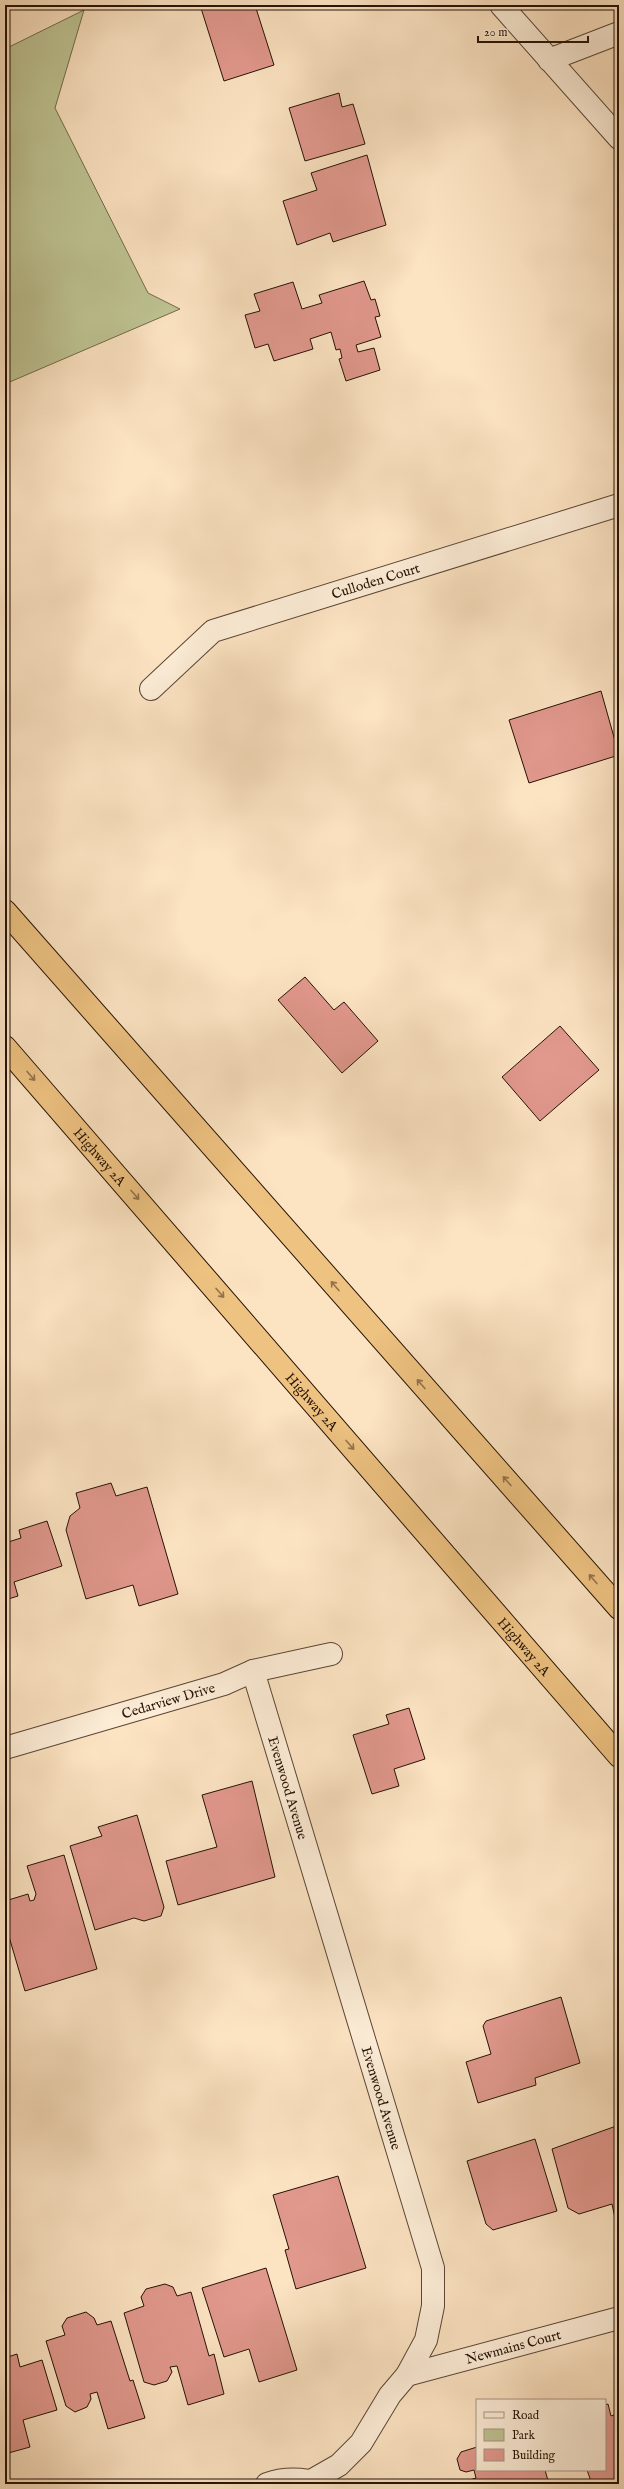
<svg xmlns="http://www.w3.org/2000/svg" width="624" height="2489" font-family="'IM FELL English',serif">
<rect width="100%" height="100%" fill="#fce3c2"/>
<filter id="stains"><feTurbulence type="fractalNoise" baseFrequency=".005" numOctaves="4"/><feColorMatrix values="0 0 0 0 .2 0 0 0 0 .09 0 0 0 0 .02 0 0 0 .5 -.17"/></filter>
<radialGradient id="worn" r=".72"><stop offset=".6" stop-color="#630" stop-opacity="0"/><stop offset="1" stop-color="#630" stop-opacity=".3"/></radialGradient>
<path fill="#bfc493" stroke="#726b4c" d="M84 10 55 108 148 293 180 309 5 384V49Z"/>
<path fill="#e1988d" stroke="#251206" d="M200 5H255L274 65 224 81Z
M339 93 342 107 353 104 365 144 305 161 289 108Z
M367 155 386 225 333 242 330 233 297 245 283 201 317 190 311 173Z
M364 281 371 300 375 299 380 316 375 317 381 337 356 345 358 352 374 348 380 370 346 381 339 359 342 358 340 349 336 350 331 332 310 339 313 349 274 361 268 344 255 348 245 315 260 311 254 294 293 282 302 309 322 303 319 295Z
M601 691 619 755 529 783 509 720Z
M305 977 334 1010 344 1002 378 1041 342 1073 278 1000Z
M560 1026 599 1070 540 1121 502 1077Z
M111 1483 116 1496 147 1487 178 1594 139 1606 133 1585 86 1599 66 1530 70 1516 80 1508 76 1493Z
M47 1521 62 1566 14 1582 18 1596 5 1600V1543L21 1538 19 1530Z
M409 1708 425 1759 394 1769 399 1786 372 1794 353 1735 389 1724 386 1715Z
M252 1781 275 1877 178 1905 166 1861 217 1847 202 1795Z
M137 1815 164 1907 161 1916 144 1921 134 1918 95 1930 70 1846 102 1836 98 1827Z
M64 1855 97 1969 25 1991 5 1923V1901L28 1894 30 1901 34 1900 36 1894 27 1866Z
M561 1997 580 2063 535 2078 536 2085 478 2103 466 2062 491 2054 483 2026 486 2021Z
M619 2125V2222L616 2223 612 2204 579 2214 568 2208 552 2149Z
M535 2139 557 2211 493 2230 486 2224 467 2161Z
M338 2176 366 2268 296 2289 285 2250 289 2249 273 2195Z
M266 2268 297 2370 259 2382 249 2349 224 2357 202 2288Z
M165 2284 173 2287 177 2296 191 2292 209 2356 214 2354 224 2394 188 2405 177 2366 170 2367 172 2372 167 2381 154 2385 144 2382 124 2313 144 2306 141 2297 146 2289Z
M86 2312 94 2318 97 2325 111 2321 130 2381 133 2380 145 2418 108 2429 97 2392 90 2394 91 2399 87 2407 75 2412 66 2406 46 2341 65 2335 62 2326 67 2318Z
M17 2354 20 2367 42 2360 57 2410 23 2420 30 2447 5 2454V2358Z
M608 2404 611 2416 619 2413V2484H592L587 2470H605V2405Z
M477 2447V2470H545L549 2484H457L476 2478 474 2470 466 2472 460 2470 457 2459 461 2452Z"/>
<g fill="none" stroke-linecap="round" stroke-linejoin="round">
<defs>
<g id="minor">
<path d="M549 60 619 33"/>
<path id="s1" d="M151 689 213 631 619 505"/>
<path id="s2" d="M253 1671 433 2268V2306L426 2340 407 2375 390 2395 361 2443 339 2465 311 2481"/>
<path id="s3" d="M5 1748 224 1684 253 1671 331 1654"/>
<path id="s4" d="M407 2375 619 2318"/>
<path d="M267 2484C283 2478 303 2478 319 2484"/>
</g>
<path id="tertiary" d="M501 5 619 138"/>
<g id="motorway">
<path d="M5 911 619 1608"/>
<path id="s5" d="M5 1047 619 1756"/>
</g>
</defs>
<use href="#minor" stroke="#5b4635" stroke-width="24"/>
<use href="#tertiary" stroke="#5b4635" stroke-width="24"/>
<use href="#motorway" stroke="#251206" stroke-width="24"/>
<use href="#minor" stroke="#fdedd7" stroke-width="22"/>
<use href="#tertiary" stroke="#fdedd7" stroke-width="22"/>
<use href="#motorway" stroke="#eec281" stroke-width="22"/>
</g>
<defs><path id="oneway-shaft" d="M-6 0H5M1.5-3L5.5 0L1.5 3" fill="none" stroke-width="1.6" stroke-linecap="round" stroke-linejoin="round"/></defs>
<g stroke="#94734a">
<use href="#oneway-shaft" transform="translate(31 1076) rotate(49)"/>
<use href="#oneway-shaft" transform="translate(135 1195) rotate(49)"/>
<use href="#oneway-shaft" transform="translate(335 1286) rotate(-131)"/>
<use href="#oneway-shaft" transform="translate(220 1293) rotate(49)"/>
<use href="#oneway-shaft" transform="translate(421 1384) rotate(-131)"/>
<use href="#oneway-shaft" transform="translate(350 1445) rotate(49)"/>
<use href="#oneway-shaft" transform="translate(507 1481) rotate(-131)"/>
<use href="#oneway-shaft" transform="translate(593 1579) rotate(-131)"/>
</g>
<g text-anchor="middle" stroke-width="3.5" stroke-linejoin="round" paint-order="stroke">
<g font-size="14" fill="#251206" stroke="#fdedd7">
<text dy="5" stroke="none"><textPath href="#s1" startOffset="255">Culloden Court</textPath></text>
<text dy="5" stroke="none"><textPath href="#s5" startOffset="145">Highway 2A</textPath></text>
<text dy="5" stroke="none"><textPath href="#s5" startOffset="469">Highway 2A</textPath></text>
<text dy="5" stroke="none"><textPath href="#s5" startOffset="793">Highway 2A</textPath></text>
<text dy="5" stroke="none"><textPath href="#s3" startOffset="170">Cedarview Drive</textPath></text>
<text dy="5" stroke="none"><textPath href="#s2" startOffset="122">Evenwood Avenue</textPath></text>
<text dy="5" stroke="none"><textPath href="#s2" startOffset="446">Evenwood Avenue</textPath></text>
<text dy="5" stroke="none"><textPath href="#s4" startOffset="110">Newmains Court</textPath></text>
</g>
</g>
<rect width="624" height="2489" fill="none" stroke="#fce3c2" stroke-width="20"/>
<rect x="6" y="6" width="612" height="2477" fill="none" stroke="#251206" stroke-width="2"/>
<rect x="10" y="10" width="604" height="2469" fill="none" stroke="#251206"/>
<rect x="476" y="2399" width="130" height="72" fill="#fdedd7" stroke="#a79583"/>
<rect x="484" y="2412" width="20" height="6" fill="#fdedd7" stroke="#a79583"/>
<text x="512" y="2419" font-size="12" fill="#251206">Road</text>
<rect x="484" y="2429" width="20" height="12" fill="#bfc493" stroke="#a79583"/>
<text x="512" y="2439" font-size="12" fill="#251206">Park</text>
<rect x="484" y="2449" width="20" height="12" fill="#e1988d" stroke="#a79583"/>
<text x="512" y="2459" font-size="12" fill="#251206">Building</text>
<path d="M478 36v6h110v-6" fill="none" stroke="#251206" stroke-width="2"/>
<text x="484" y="36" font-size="12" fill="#251206" stroke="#fdedd7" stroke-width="3" paint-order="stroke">20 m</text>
<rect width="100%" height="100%" filter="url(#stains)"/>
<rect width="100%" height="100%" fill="url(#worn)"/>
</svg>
